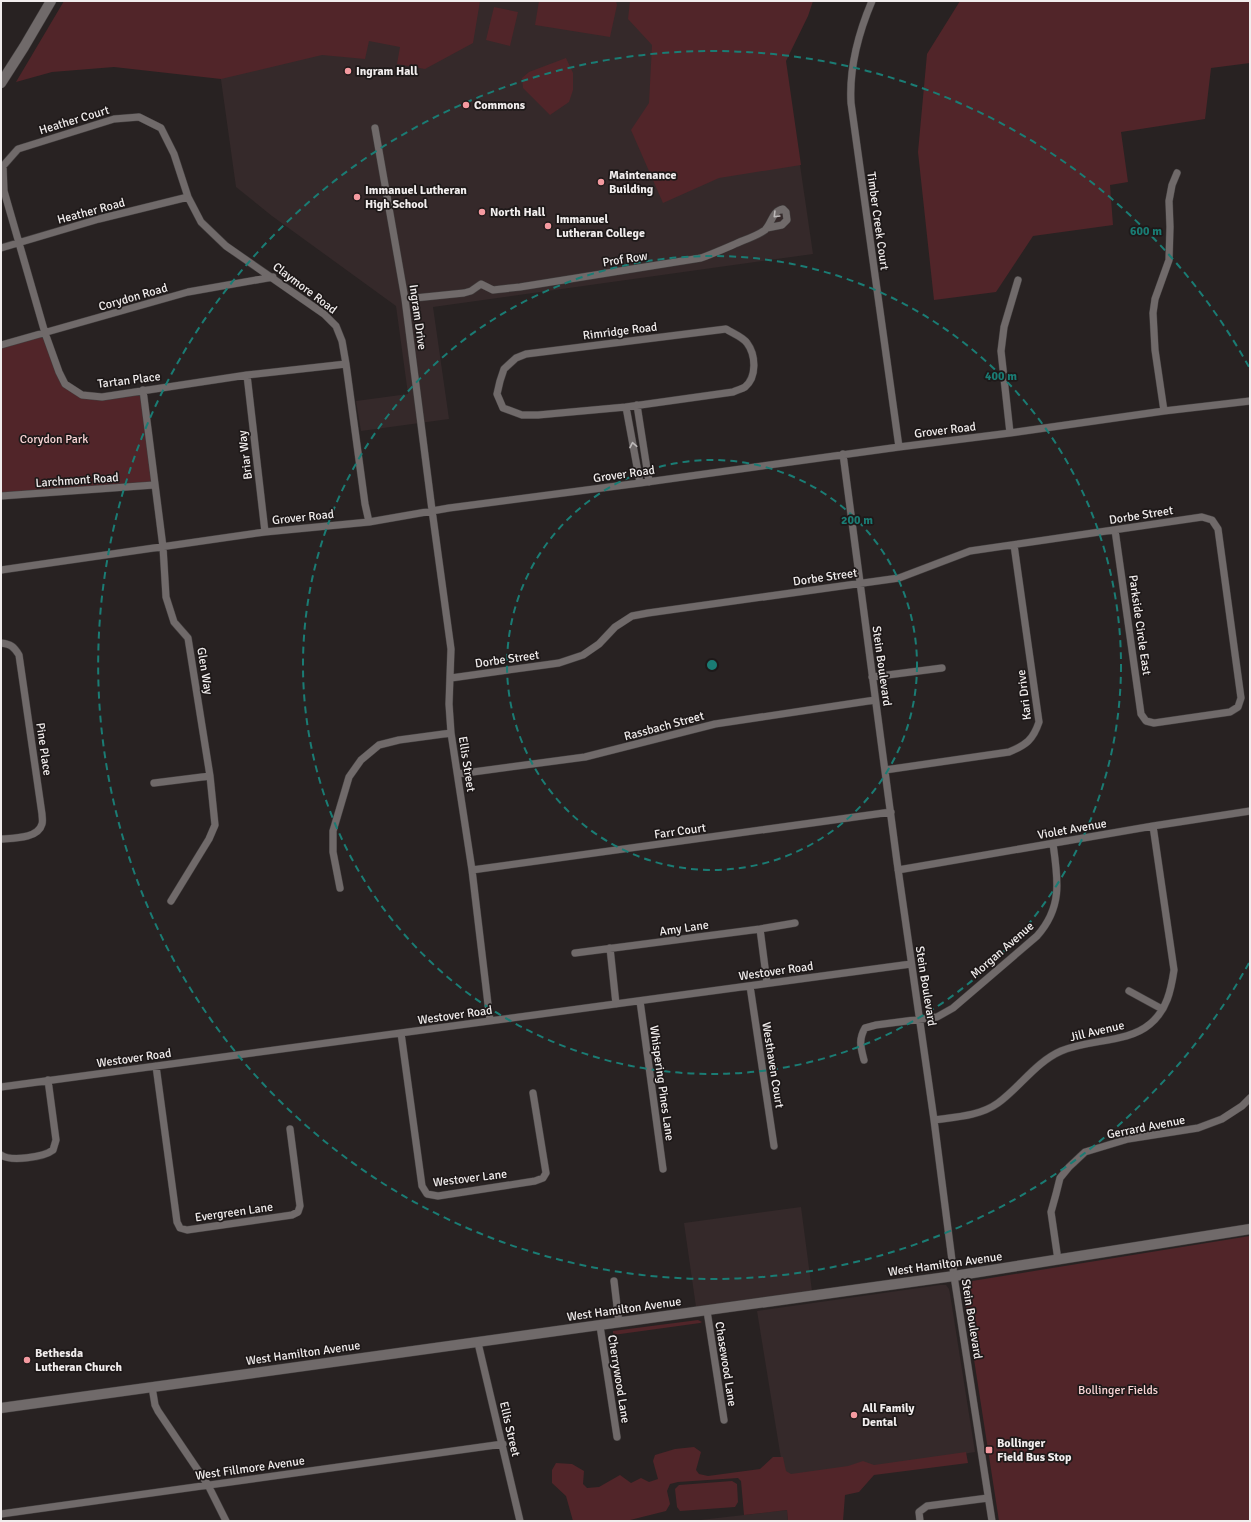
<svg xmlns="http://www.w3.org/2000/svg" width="1251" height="1522" font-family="Signika,sans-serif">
<rect width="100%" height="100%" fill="#282222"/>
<path fill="#35292a" d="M210 1H776L813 254 433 307 449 419 361 431 356 401 408 394 396 306 272 216 236 187Z
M801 1207 812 1291 696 1307 684 1223Z
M940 1285H946L949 1289 950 1294 975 1452 785 1483 757 1311Z
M787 1510 788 1521H691Z"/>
<path fill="#512529" d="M64 1H480L473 43 425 69 397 64 400 47 369 41 365 59 322 55 221 79 114 67 52 72 16 82Z
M539 1H616L617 5 610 37 535 25Z
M630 1H813L808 16 786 61 801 165 719 178 663 203 631 130 649 103 652 45 628 19Z
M960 1H1250V63L1211 68 1205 119 1121 132 1128 182 1110 185 1113 225 1033 236 996 292 934 300 918 152 927 54Z
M494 7 518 12 510 46 486 40Z
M566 58 573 73V90L569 102 550 115 523 88 522 78 529 72Z
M45 333 65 384 82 395 102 397 143 390 154 485 1 496V345Z
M1250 1236V1521H999L963 1288 966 1282Z
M698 1320 702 1322 700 1323 613 1335V1331Z
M694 1447 701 1452 696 1470 699 1474 708 1476 760 1469 773 1457H783L786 1471 791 1474 848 1466 863 1461 874 1465 966 1452 968 1463 874 1475 859 1492 845 1495 843 1521H788L787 1510 744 1515 741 1481 738 1478 678 1482 670 1484 667 1491 670 1504 666 1511 626 1521H573L566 1496 552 1483V1470L556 1463 572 1464 584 1471 583 1484 587 1488 599 1487 620 1475 631 1483 641 1478 649 1482 658 1479 653 1461 655 1455 675 1449Z
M732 1481 737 1484 738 1502 735 1507 680 1511 677 1507 675 1489 679 1485Z"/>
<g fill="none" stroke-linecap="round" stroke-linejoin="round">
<defs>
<path id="street" d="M872 1C858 34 849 67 851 103L899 447
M375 128 405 299 432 510 451 649 449 704 451 733 472 870 490 1021
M1 248 99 219 188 197
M405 299 464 293 471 291 481 284 493 290 520 287 701 258C715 253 728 247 742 241 750 238 758 235 765 230 772 223 772 211 783 209L786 212 787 220 782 225 767 228
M726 329C732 333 743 337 747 343 756 355 757 377 745 387 742 389 737 390 733 392L626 407 538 415H522L503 408 497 394 500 381 504 369 516 358 526 354Z
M1 345 188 292 273 277
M346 364 247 375 102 397 82 395 65 384 59 372 45 333 4 191 3 166 18 149 114 119 139 117 161 128 174 154 188 197 201 222 226 246 324 314 336 326 342 341 346 364 365 504 369 522
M247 375 265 532
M143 390 163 547 166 597 174 622 188 638 210 776 215 825 209 839 171 901
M637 405 649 482
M626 407 640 483
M1164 411 1155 350 1153 313 1155 299 1169 260 1170 227 1169 201 1172 185 1177 173
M1010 433 1001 351 1004 327 1018 280
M843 454 897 862 934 1120 954 1276 992 1521
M1 496 154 485
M1 570 265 532 369 522 449 508 640 483 899 447 1010 433 1164 411 1250 401
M1 643C11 644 14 647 19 655L42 814C42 817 43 821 42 824 38 839 13 838 1 839
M872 677 942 668
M451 678 559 663 583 655 599 644 615 627 632 616 648 613 899 578 970 551 1202 517 1212 520 1218 529 1241 698 1238 707 1230 712 1154 723 1146 721 1141 714 1115 530
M885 770 1009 752C1026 745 1033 740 1039 722L1014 545
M458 774 585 757 715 724 875 700
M154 783 210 776
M472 870 891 812
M898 870 1153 826 1250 811
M340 888 333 852V831L349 777 361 760 379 745 399 740 451 733
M760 929 767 983
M610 948 616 1004
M575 953 760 929 795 923
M750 986 774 1146
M1129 991 1162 1009
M640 1001 663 1169
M401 1033 422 1186 427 1194 438 1196 535 1181 543 1178 546 1173 533 1093
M864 1060C861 1048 858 1040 865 1028L876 1025 937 1017 953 1008 1037 936C1063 907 1058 879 1053 844
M156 1066 177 1222 180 1228 187 1230 292 1215 298 1212 300 1206 290 1129
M1 1087 911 964
M934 1120C956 1117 980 1116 998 1103 1020 1087 1036 1062 1061 1051 1089 1039 1128 1043 1150 1024 1167 1010 1171 990 1174 970L1153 826
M1 1155C11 1162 44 1157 53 1150L56 1140 48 1080
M1058 1260 1051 1212 1056 1194 1060 1178 1069 1167 1085 1152 1128 1139 1198 1128 1222 1119 1242 1106 1250 1098
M614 1281 619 1323
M707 1311 724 1420
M600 1326 617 1437
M478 1343 520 1521
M152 1387 155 1405 158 1411 208 1485 226 1521
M1 1514 503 1444
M920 1521 919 1512 927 1506 988 1498"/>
<path id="secondary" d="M1 83 24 47 51 1
M1 1408 954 1276 1250 1229"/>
</defs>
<use href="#street" stroke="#423e3e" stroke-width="8"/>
<use href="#secondary" stroke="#423e3e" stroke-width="11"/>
<use href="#street" stroke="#706a6a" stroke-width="7"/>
<use href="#secondary" stroke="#706a6a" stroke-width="10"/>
</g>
<defs><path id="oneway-chevron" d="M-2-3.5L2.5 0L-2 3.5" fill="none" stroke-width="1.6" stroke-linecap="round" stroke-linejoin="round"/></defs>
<g stroke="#bdb9b9">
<use href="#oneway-chevron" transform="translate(776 215) rotate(135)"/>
<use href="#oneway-chevron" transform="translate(633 445) rotate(-101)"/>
</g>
<g fill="none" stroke="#1a7c74" stroke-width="2" stroke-dasharray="7 5">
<circle cx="712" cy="665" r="205"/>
<circle cx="712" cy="665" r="409"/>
<path d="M1249 963A614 614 0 1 1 1249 367"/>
</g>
<g fill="#f49aa0" stroke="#1e1919" stroke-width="1.5">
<circle cx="348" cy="71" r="4"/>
<circle cx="466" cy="105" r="4"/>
<circle cx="601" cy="182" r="4"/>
<circle cx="357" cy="197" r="4"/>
<circle cx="482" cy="212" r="4"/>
<circle cx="548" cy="226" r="4"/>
<circle cx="27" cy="1360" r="4"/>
<circle cx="854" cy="1415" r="4"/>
<rect x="985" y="1446" width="8" height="8" rx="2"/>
</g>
<g text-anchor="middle" stroke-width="3.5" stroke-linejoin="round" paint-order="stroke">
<g font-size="12" font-weight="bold" fill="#f1eded" stroke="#1e1919" text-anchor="start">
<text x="356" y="75">Ingram Hall</text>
<text x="474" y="109">Commons</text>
<text x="609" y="179">Maintenance<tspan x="609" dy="14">Building</tspan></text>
<text x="365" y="194">Immanuel Lutheran<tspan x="365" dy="14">High School</tspan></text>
<text x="490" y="216">North Hall</text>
<text x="556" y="223">Immanuel<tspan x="556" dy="14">Lutheran College</tspan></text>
<text x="35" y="1357">Bethesda<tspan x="35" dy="14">Lutheran Church</tspan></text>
<text x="862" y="1412">All Family<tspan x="862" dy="14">Dental</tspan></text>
<text x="997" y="1447">Bollinger<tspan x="997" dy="14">Field Bus Stop</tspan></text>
</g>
<g font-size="12" fill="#f1eded" stroke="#1e1919">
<text transform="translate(74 120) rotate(-17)" y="4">Heather Court</text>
<text transform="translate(91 211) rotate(-15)" y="4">Heather Road</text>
<text transform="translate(878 221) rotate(82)" y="4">Timber Creek Court</text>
<text transform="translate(625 259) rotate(-9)" y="4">Prof Row</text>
<text transform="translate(305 288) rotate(37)" y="4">Claymore Road</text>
<text transform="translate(133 297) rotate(-16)" y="4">Corydon Road</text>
<text transform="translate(418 317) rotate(82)" y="4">Ingram Drive</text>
<text transform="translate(620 331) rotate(-7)" y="4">Rimridge Road</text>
<text transform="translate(129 380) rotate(-7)" y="4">Tartan Place</text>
<text transform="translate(945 430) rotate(-7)" y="4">Grover Road</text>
<text transform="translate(245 455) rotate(-97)" y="4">Briar Way</text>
<text transform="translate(624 474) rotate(-8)" y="4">Grover Road</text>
<text transform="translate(77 480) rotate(-4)" y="4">Larchmont Road</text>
<text transform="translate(1141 515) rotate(-9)" y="4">Dorbe Street</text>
<text transform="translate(303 517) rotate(-6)" y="4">Grover Road</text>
<text transform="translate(825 577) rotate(-8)" y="4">Dorbe Street</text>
<text transform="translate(1140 625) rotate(82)" y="4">Parkside Circle East</text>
<text transform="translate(507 659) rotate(-8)" y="4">Dorbe Street</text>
<text transform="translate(882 666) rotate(82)" y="4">Stein Boulevard</text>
<text transform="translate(205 671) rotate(81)" y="4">Glen Way</text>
<text transform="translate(1024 695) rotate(-97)" y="4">Kari Drive</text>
<text transform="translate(664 726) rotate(-15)" y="4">Rassbach Street</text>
<text transform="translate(44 749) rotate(82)" y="4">Pine Place</text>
<text transform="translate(467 764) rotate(81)" y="4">Ellis Street</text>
<text transform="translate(1072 829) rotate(-10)" y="4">Violet Avenue</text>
<text transform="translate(680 831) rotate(-8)" y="4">Farr Court</text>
<text transform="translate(684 928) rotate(-8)" y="4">Amy Lane</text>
<text transform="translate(1002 950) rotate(-41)" y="4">Morgan Avenue</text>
<text transform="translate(776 971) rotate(-8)" y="4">Westover Road</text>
<text transform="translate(926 986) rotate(81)" y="4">Stein Boulevard</text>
<text transform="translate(455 1015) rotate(-8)" y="4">Westover Road</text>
<text transform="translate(1097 1031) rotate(-13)" y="4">Jill Avenue</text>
<text transform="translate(134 1058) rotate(-8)" y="4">Westover Road</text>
<text transform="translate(773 1065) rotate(81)" y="4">Westhaven Court</text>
<text transform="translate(662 1083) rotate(82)" y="4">Whispering Pines Lane</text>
<text transform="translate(1146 1127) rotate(-11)" y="4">Gerrard Avenue</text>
<text transform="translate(470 1178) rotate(-7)" y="4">Westover Lane</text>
<text transform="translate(234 1212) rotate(-8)" y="4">Evergreen Lane</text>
<text transform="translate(945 1264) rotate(-8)" y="4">West Hamilton Avenue</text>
<text transform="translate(624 1309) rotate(-8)" y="4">West Hamilton Avenue</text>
<text transform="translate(972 1319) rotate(81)" y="4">Stein Boulevard</text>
<text transform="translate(303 1353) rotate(-8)" y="4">West Hamilton Avenue</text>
<text transform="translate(726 1364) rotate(81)" y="4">Chasewood Lane</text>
<text transform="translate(619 1379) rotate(81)" y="4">Cherrywood Lane</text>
<text transform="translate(510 1429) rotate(77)" y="4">Ellis Street</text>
<text transform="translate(250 1468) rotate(-8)" y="4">West Fillmore Avenue</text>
</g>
<g font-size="12" fill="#fbd5d6" stroke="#1e1919">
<text x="54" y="443">Corydon Park</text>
<text x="1118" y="1394">Bollinger Fields</text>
</g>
</g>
<circle cx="712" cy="665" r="6" fill="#1a7c74" stroke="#1e1919" stroke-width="2"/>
<g font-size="12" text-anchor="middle" font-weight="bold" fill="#1a7c74" stroke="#1e1919" stroke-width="3.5" stroke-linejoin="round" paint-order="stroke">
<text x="1146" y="235">600 m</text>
<text x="1001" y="380">400 m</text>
<text x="857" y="524">200 m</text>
</g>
<rect width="1251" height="1522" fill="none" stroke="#f1eded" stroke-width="4"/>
</svg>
